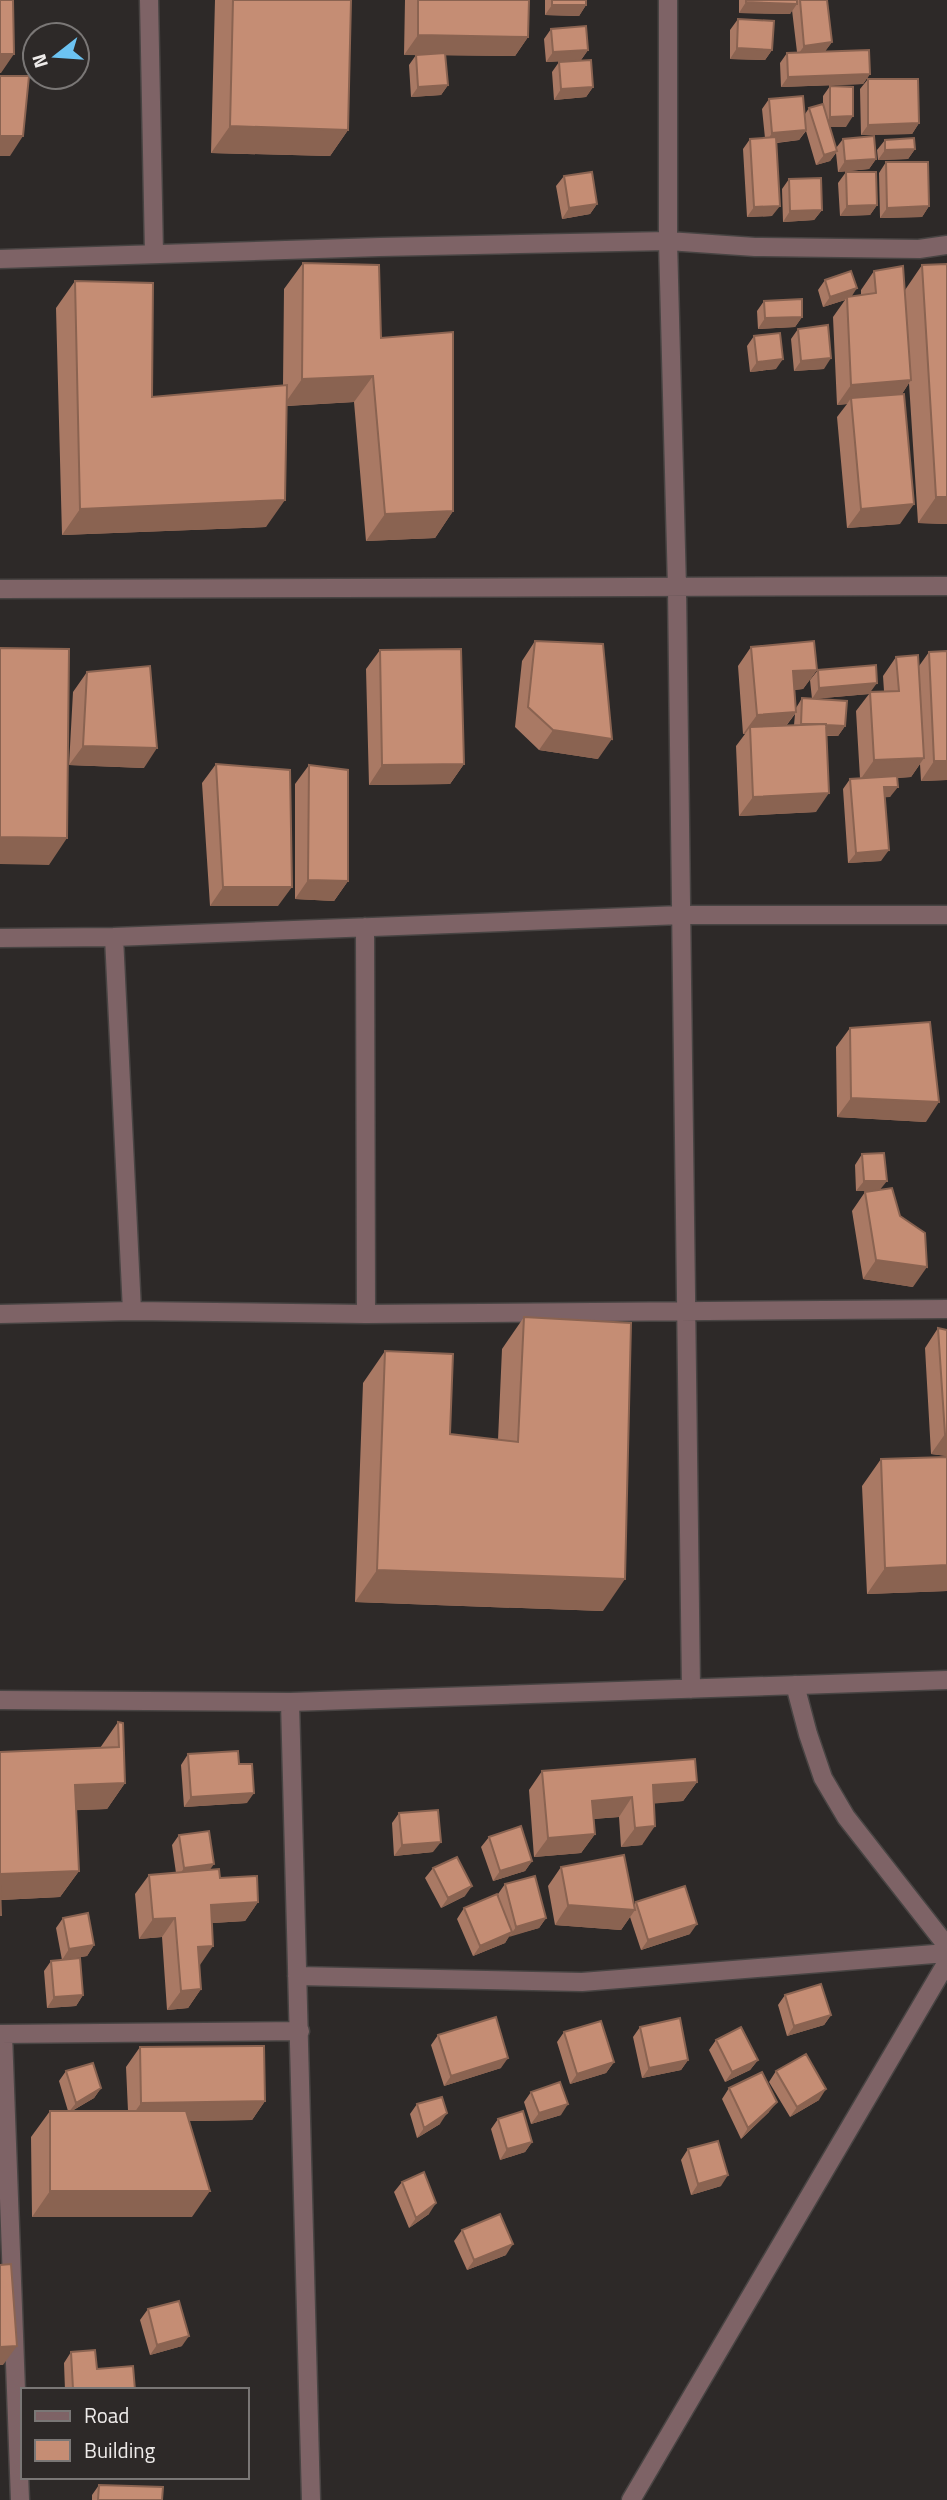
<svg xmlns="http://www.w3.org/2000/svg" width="947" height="2500" font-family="'Titillium Web',sans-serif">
<rect width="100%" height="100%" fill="#2d2928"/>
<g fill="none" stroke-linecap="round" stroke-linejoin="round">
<defs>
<path id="minor" d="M149 0 154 254
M668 0V241L677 588 691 1689
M0 259 380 247 668 241 755 247 919 249 947 245
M0 589 947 586
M365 927 366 1314
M114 937 132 1311
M0 938 114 937 681 915H947
M0 1314 132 1311 366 1314 947 1309
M795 1685 808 1734 823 1778 846 1817 947 1946
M0 1700 290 1702 947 1680
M290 1702 311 2500
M297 1976 582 1982 947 1953
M0 2034 300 2031
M3 2034 20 2500
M631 2500 947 1962"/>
</defs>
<use href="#minor" stroke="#484443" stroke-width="21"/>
<use href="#minor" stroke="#7e6366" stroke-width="18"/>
</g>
<path fill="#a97964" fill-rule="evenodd" d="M215 0H351L348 130 330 156 211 153Z
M405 0H529L528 37 515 56 445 55 448 85 441 95 411 97 409 65 416 55H404Z
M545 0H586V5L579 16 545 15Z
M739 0H827L832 42 825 51 870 74 863 84 781 87 780 63 787 53 797 52 792 10 790 14 739 13Z
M738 19 772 50 765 60 730 59V30Z
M551 29 588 50 581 60 546 62 544 39Z
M559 62 593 87 586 97 554 100 552 72Z
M868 79 919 123 912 134 861 135 860 89Z
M830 86 846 127H830L836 148 843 139 876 159 869 169 838 172 836 153 830 161 816 165 806 131 799 140 777 143 772 216 747 217 743 149 750 139 765 138 762 109 769 99 805 114 809 108 823 104V96Z
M885 140 915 149 908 159 878 160 877 150Z
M886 162 929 206 922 217 880 218 879 173Z
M846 172 877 205 870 215 840 216 838 183Z
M564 176 597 204 590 214 562 219 556 186Z
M789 179 822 210 814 220 783 222 782 189Z
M303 263 381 338 453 511 435 538 366 541 354 402 287 406 266 527 62 535 56 308 75 281 152 397 283 385 284 289Z
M947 264V524L918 523 909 383 902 394 900 524 847 528 837 417 847 404 837 405 833 317 845 300 823 307 818 290 825 280 851 297 861 295V290L874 271 905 290 922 265Z
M764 301 802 317 795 327 758 329 757 311Z
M798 329 824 369 794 371 791 339Z
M754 336 776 369 750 372 747 346Z
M535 641 598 759 539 750 515 727 522 661Z
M751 647 817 670 803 689 794 690 796 708 802 698 845 726 838 736H827L816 812 739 816 736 746 745 734H743L738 666ZM795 714 794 725 786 726Z
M380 650 464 764 450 784 369 785 366 669Z
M947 651V780L921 781 920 764 911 777 897 778 890 797H884L881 861 848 863 843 789 850 779 860 778 856 711 869 694 812 699 810 680 818 670 871 692 884 691 883 676 896 657 919 666 929 652Z
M87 672 144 768 69 765 73 692Z
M216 764 278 906H210L202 783Z
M309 765 348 881 334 901 295 899V784Z
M850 1028 926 1122 837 1117 836 1047Z
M862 1154 880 1190 913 1287 863 1279 852 1211 865 1192 872 1191H856L855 1165Z
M524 1317 603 1611 355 1602 363 1383 385 1351 450 1434 498 1440 502 1349Z
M938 1328 947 1330V1456L931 1454 925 1348Z
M947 1457V1591L867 1594 862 1486 881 1459Z
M118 1722 125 1783 107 1809 76 1810 79 1871 60 1897 1 1900 0 1752 100 1748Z
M188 1754 239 1764 247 1803 184 1807 181 1765Z
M542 1771 697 1782 683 1801 654 1803 642 1845 621 1847 619 1817 593 1819 595 1834 581 1853 534 1857 529 1790Z
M399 1813 433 1852 394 1856 392 1823Z
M179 1835 209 1870 220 1878 258 1902 245 1921 212 1923 199 1965 201 1989 188 2008 167 2010 162 1937 139 1939 135 1894 149 1875 176 1873 172 1845Z
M489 1837 532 1861 525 1871 493 1881 481 1847Z
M561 1867 634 1905 636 1902 690 1934 641 1950 630 1917 621 1930 555 1925 548 1886Z
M433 1868 465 1896 441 1908 425 1878Z
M505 1884 546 1918 539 1928 509 1936 505 1943 473 1956 457 1919 464 1908 500 1903 498 1894Z
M63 1918 94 1945 87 1956 62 1960 56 1928Z
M51 1961 83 1995 76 2006 47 2008 44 1971Z
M785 1995 831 2015 824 2025 787 2036 778 2005Z
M640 2027 688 2060 681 2070 642 2078 633 2037Z
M564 2032 614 2062 606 2073 570 2084 557 2042Z
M438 2035 501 2068 444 2086 431 2045Z
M716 2040 758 2060 750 2070 725 2082 709 2050Z
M140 2047 265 2101 252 2120 190 2121 192 2217H32L31 2137 50 2111H68L59 2081 66 2071 101 2088 94 2098 72 2111H128L126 2067Z
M776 2071 819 2100 790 2117 769 2082Z
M729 2088 769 2112 741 2139 722 2099Z
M531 2092 561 2115 531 2124 524 2102Z
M417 2104 440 2124 417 2138 410 2114Z
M498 2119 532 2142 525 2152 500 2160 491 2129Z
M688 2149 721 2186 691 2195 681 2160Z
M402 2182 429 2214 409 2228 394 2192Z
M462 2230 506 2255 467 2270 454 2241Z
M148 2309 182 2346 150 2355 140 2320Z
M71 2352 97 2369 135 2390H65L64 2363Z
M99 2485 162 2500H92V2495Z"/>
<path fill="#8a6351" d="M746 2 797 4 790 14 739 13Z
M552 5H586L579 16 545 15Z
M418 35 528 37 515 56 404 55Z
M832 42 824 53 797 56 804 46Z
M737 48 772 50 765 60 730 59Z
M588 50 581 60 546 62 553 52Z
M0 54H14L1 73H0Z
M870 74 863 84 781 87 788 77Z
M448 85 441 95 411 97 418 87Z
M593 87 586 97 554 100 561 89Z
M853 116 846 127H823L830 117Z
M919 123 912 134 861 135 868 125Z
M230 126 348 130 330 156 211 153Z
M806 130 799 140 765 144 772 133Z
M0 136H23L10 156H0Z
M915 149 908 159 878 160 885 150Z
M837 151 830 161 816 165 824 155Z
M876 159 869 169 838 172 845 161Z
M597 204 590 214 562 219 569 208Z
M877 205 870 215 840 216 847 206Z
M780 206 772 216 747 217 754 207Z
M929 206 922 217 880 218 887 208Z
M822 210 814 220 783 222 790 211Z
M857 288 850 299 847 297 845 300 823 307 830 297Z
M802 317 795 327 758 329 765 318Z
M831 358 824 369 794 371 801 361Z
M783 359 776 369 750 372 757 362Z
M373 376 354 402 283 406 302 379Z
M911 380 898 400 851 398 847 404 837 405 851 385Z
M936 497H947V524L918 523Z
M285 500 266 527 62 535 80 509Z
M914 504 900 524 847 528 861 509Z
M453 511 435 538 366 541 385 514Z
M817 670 803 689 780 691 793 671Z
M877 683 869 694 812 699 819 688Z
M796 712 782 731 750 727 745 734H743L757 715Z
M801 724 845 726 838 736 794 734Z
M553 730 612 739 598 759 539 750Z
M83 746 157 748 144 768 69 765Z
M924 758 911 777 860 780 874 760Z
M934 761H947V780L921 781Z
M464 764 450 784 369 785 382 765Z
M884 787H898L890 797 876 798Z
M829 793 816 812 739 816 753 797Z
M0 837 67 838 49 865 0 864Z
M889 850 881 861 848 863 856 853Z
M308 880 348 881 334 901 295 899Z
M223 887H292L278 906H210Z
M851 1098 939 1102 926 1122 837 1117Z
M864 1181H887L879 1191H856Z
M876 1260 927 1267 913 1287 863 1279Z
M945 1434 947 1435V1456L931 1454Z
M947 1565V1591L867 1594 885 1568Z
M377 1570 625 1579 603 1611 355 1602Z
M697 1782 683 1801 639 1805 653 1785Z
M125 1783 107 1809 57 1811 75 1785Z
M254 1793 247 1803 184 1807 191 1797Z
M632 1797 619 1817 578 1820 592 1801Z
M655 1826 642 1845 621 1847 635 1828Z
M595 1834 581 1853 534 1857 548 1838Z
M441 1842 433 1852 394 1856 402 1845Z
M532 1861 525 1871 493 1881 500 1871Z
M214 1864 207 1874 177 1878 184 1868Z
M79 1871 60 1897 0 1900V1874Z
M472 1886 465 1896 441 1908 448 1898Z
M258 1902 245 1921 197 1924 211 1905Z
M568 1905 635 1910 621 1930 555 1925Z
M175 1918 162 1937 139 1939 153 1919Z
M546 1918 539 1928 509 1937 516 1927Z
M697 1924 690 1934 641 1950 648 1940Z
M512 1932 505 1943 473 1956 480 1946Z
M94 1945 87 1956 62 1960 69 1949Z
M213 1946 200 1965 198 1947Z
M201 1989 188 2008 167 2010 181 1991Z
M83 1995 76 2006 47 2008 54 1997Z
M831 2015 824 2025 787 2036 794 2026Z
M508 2058 501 2068 444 2086 451 2076Z
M688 2060 681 2070 642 2078 649 2068Z
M758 2060 750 2070 725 2082 732 2072Z
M614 2062 606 2073 570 2084 577 2074Z
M101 2088 94 2098 68 2113 76 2103Z
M826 2089 819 2100 790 2117 797 2107Z
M265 2101 252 2120 128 2122 141 2103Z
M777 2102 769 2112 741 2139 748 2128Z
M568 2104 561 2115 531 2124 539 2113Z
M447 2113 440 2124 417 2138 424 2128Z
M532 2142 525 2152 500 2160 507 2149Z
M728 2175 721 2186 691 2195 698 2184Z
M50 2191H210L192 2217H32Z
M436 2203 429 2214 409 2228 416 2218Z
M513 2244 506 2255 467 2270 474 2260Z
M189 2336 182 2346 150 2355 157 2345Z
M17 2346 3 2365H0V2347Z"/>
<path fill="#c58d74" stroke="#8a6351" stroke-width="2" d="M0 0H13L14 54H0Z
M233 0H351L348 130 230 126Z
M418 0H529L528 37 418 35Z
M552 0H586V5H552Z
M746 0H797V4L746 2Z
M800 0H827L832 42 804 46Z
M738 19 774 21 772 50 737 48Z
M586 26 588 50 553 52 551 29Z
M869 50 870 74 788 77 787 53Z
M445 53 448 85 418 87 416 55Z
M591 60 593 87 561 89 559 62Z
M0 76H29L23 136H0Z
M868 79H918L919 123 868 125Z
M830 86 853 87V116L830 117Z
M803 96 806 130 772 133 769 99Z
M823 104 837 151 824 155 809 108Z
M874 136 876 159 845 161 843 139Z
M776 137 780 206 754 207 750 139Z
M914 138 915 149 885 150V140Z
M886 162H928L929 206 887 208Z
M592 172 597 204 569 208 564 176Z
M846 172H876L877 205 847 206Z
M821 178 822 210 790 211 789 179Z
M303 263 379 265 381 338 453 332V511L385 514 373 376 302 379Z
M947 264V497H936L922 265Z
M903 266 911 380 851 385 847 297 876 293 874 271Z
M851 271 857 288 830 297 825 280Z
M75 281 153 283 152 397 287 385 285 500 80 509Z
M802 299V317L765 318 764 301Z
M828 325 831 358 801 361 798 329Z
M780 333 783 359 757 362 754 336Z
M904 394 914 504 861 509 851 398Z
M535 641 603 644 612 739 553 730 528 707Z
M814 641 817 670 793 671 796 712 757 715 751 647Z
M0 648 69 649 67 838 0 837Z
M461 649 464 764 382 765 380 650Z
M947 651V761H934L929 652Z
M918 655 924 758 874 760 870 692 899 691 896 657Z
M876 665 877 683 819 688 818 670Z
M150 666 157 748 83 746 87 672Z
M802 698 847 701 845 726 826 725V724H801Z
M826 724 829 793 753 797 750 727Z
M216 764 290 770 292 887H223Z
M309 765 348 770V881L308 880Z
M897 776 898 787H884L889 850 856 853 850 779Z
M930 1022 939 1102 851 1098 850 1028Z
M884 1153 887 1181H864L862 1154Z
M892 1188 900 1216 925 1233 927 1267 876 1260 865 1192Z
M524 1317 631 1323 625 1579 377 1570 385 1351 453 1354 450 1434 518 1442Z
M938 1328 947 1330V1435L945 1434Z
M947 1457V1565L885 1568 881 1459Z
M118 1722 123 1723 125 1783 75 1785 79 1871 0 1874V1752L119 1747Z
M238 1751 239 1764H252L254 1793 191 1797 188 1754Z
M695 1759 697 1782 653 1785 655 1826 635 1828 632 1797 592 1801 595 1834 548 1838 542 1771Z
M438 1810 441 1842 402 1845 399 1813Z
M521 1826 532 1861 500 1871 489 1837Z
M209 1831 214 1864 184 1868 179 1835Z
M624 1855 635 1910 568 1905 561 1867Z
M457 1857 472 1886 448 1898 433 1868Z
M219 1869 220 1878 257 1876 258 1902 211 1905 213 1946 198 1947 201 1989 181 1991 175 1918 153 1919 149 1875Z
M535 1876 546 1918 516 1927 505 1884Z
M0 1884 1 1915H0Z
M685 1886 697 1924 648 1940 636 1902Z
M497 1894 512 1932 480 1946 464 1908Z
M88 1913 94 1945 69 1949 63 1918Z
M80 1958 83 1995 54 1997 51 1961Z
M821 1984 831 2015 794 2026 785 1995Z
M496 2017 508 2058 451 2076 438 2035Z
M680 2018 688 2060 649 2068 640 2027Z
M601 2021 614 2062 577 2074 564 2032Z
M741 2027 758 2060 732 2072 716 2040Z
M264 2046 265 2101 141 2103 140 2047Z
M806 2054 826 2089 797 2107 776 2071Z
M93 2063 101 2088 76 2103 66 2071Z
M762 2072 777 2102 748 2128 729 2088Z
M560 2082 568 2104 539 2113 531 2092Z
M442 2097 447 2113 424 2128 417 2104Z
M50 2111H186L210 2191H50Z
M523 2111 532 2142 507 2149 498 2119Z
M718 2141 728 2175 698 2184 688 2149Z
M424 2172 436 2203 416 2218 402 2182Z
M500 2214 513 2244 474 2260 462 2230Z
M11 2264 17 2346 0 2347V2265Z
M179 2301 189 2336 157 2345 148 2309Z
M95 2350 97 2369 133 2366 135 2390H92V2388L73 2389 71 2352Z
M99 2485 163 2487 162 2500H98Z"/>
<rect x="21" y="2388" width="228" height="91" fill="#2d2928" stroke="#7a7776" stroke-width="2"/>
<rect x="35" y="2411" width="35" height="10" fill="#7e6366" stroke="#7a7776" stroke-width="2"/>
<text x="84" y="2423" font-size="21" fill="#eeebea">Road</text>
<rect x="35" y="2440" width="35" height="21" fill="#c58d74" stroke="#7a7776" stroke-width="2"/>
<text x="84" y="2458" font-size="21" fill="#eeebea">Building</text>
<g transform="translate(56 56) rotate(253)"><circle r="33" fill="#2d2928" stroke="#7a7776" stroke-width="2"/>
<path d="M0-5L12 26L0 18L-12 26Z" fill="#6cc3f2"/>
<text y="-10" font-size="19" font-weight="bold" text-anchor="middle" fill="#eeebea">N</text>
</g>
</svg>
